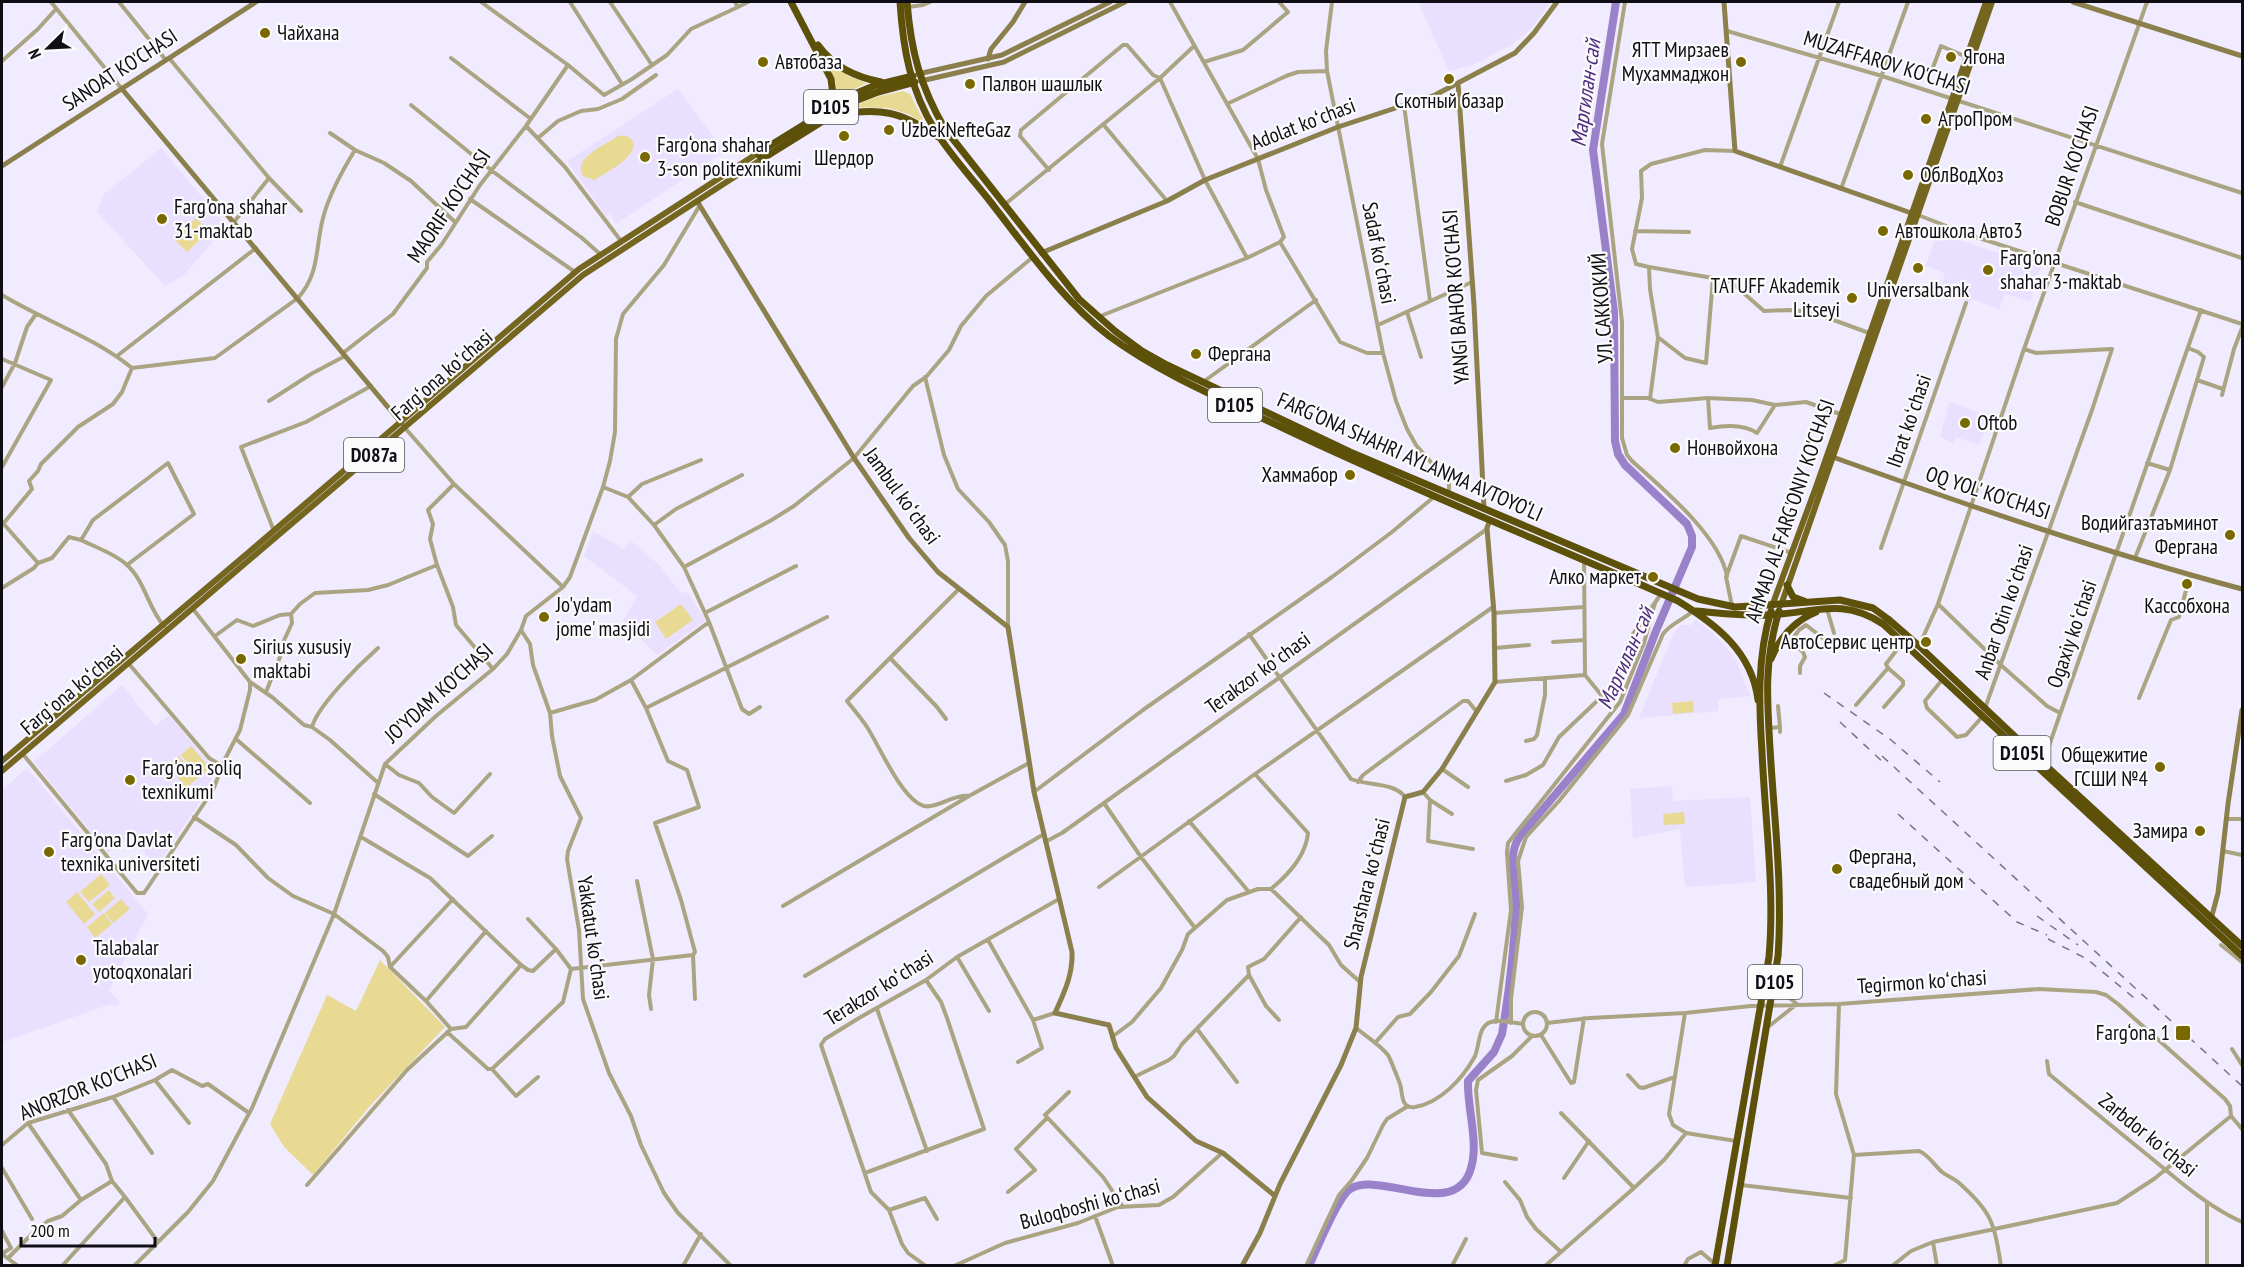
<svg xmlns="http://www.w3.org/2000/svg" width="2244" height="1267" font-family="'PT Sans Narrow',sans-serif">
<rect width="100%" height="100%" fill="#f0ebfe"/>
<path fill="#e9e0ff" d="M1418 2H1551L1530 30 1511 45 1473 65 1449 71Z
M678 89 724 152 616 224 610 214 606 216 567 161Z
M161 148 226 226 184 275 165 286 97 212 104 194Z
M1937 233 2041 267 2030 301 2005 294 1999 309 1972 299 1970 303 1939 291 1945 273 1926 266Z
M1949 402 1990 416 1979 445 1956 437 1953 443 1940 437Z
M593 531 623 549 630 540 659 565 680 592 688 593 706 620 657 655 623 621 637 596 584 556Z
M1695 619 1715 635 1736 659 1750 696 1718 699V711L1639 718 1674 632 1681 625H1692Z
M122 685 155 726 169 715 215 770 208 790 156 867 130 835 108 853 34 762Z
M27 768 148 914 109 990 120 1002 117 1006 111 1004 2 1042V790Z
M1672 786 1673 801 1750 797 1756 882 1685 887 1680 829 1633 838 1630 789Z"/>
<path fill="#e9da93" d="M826 60 850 77 867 83 835 98 836 83Z
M903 91 910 94 925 124 908 114 889 108 851 107 876 97Z
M618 136C623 135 627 135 631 139 644 153 605 174 594 180L583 176C572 158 605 145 618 136Z
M196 218 209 231 187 252 174 239Z
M681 604 693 620 666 639 655 622Z
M1693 701 1694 712 1673 714 1672 703Z
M191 746 210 768 200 777 181 755Z
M179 756 198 778 186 788 168 765Z
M1684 812 1685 824 1664 825 1663 814Z
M101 874 110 885 89 902 80 892Z
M109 890 115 898 99 912 92 904Z
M77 892 95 914 84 924 66 902Z
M121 899 130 909 113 923 105 913Z
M104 913 112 924 95 938 87 927Z
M380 960 445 1027 369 1107 313 1175 284 1147 270 1124 327 995 356 1011Z"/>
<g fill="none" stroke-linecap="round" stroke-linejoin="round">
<path stroke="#9982c9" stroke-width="8" d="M1309 1266C1317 1249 1337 1198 1350 1189 1380 1170 1456 1222 1471 1168 1479 1142 1467 1108 1468 1081L1494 1052 1502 1034C1509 993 1514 950 1516 908 1518 883 1505 858 1520 836L1624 714 1656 631 1692 547V536L1687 524 1625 465 1618 454 1615 441 1614 312 1593 150 1616 2"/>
<path stroke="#aba482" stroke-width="4" d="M51 2 122 89
M119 2 165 59
M481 2 568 65 604 95 632 79 667 55 691 29 738 7
M570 2 622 84
M610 2 652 65
M735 2 738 7 748 2
M1170 2 1258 159 1266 190 1284 237 1280 242
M1332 2 1326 51 1327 71 1383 353 1396 401 1407 429 1416 445 1449 483V493
M1625 2 1602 144 1622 322V438L1627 455 1632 461C1663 489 1719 535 1727 576
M908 7 923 5 930 2
M1727 31 1882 76 2242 193
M169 58 269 178 301 211
M451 58 531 119
M2 61 38 29 56 9
M1204 62 1243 50 1288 12 1279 2
M1932 70 1941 46 1967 57
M1227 104 1286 76 1298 72 1327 71
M411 105 491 170 582 238 600 254
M1404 105 1430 301
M1103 124 1167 201
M526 126 565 167 621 241
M330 133 355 150 384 163 411 181 455 222
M538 138 558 121 581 111 598 109 622 99 656 75
M1780 167 1839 2
M1049 170 1020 136 1021 130 1123 45H1127L1153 75 1160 78 1205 180 1247 258
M1841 189 1908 2
M470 199 575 272
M2075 202 2242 258
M1004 205 1160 78 1194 46
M1918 215 1967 234 2242 324
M234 222 269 178
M1635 231 1689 232
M1280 242 1340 342 1367 353H1383
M1649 267 1730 281 1764 311 1789 310 1812 312 1869 333
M2 295C45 321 92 336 132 368L215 358 298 298C320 273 315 249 323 218 329 195 342 171 355 150
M1407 312 1421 357
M1098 317 1247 258 1280 242
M1378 325 1472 282
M1659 338 1685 358 1706 363 1713 278
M343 353 393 314 427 268V262L442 244 480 185 526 126 568 65
M117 356 256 248
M2 359 51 380 2 467
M925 377 944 455 958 489 989 522 1005 545 1008 561V627
M2197 380 2223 389
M1203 382 1316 300
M2 387 15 363 27 327 36 314
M2222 395 2234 349 2242 328
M1622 398H1648L1658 402 1708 398 1752 400 1775 405 1806 402 1840 414
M1708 398 1710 428C1726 425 1744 424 1757 433L1775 405
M1650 399 1658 338 1650 289 1649 267 1636 264 1632 249 1642 198 1641 171 1651 164 1705 150 1735 151
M269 401 311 374 345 356
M405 428 454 484 563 587
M2147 463 2170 470
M603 487 628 497 654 525
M628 497 642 484 701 460
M2 522 38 563 52 558 69 537 81 540
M3 524 32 489 29 481 38 471 41 464 78 427 113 404 122 392 132 368
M274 531 241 447 306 422 371 386
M1881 548 1966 303
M2135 558 2170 470 2204 357 2198 352 2188 348
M127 565 194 514 168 463 93 520 81 540C95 547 116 554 127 565 145 581 148 608 164 626
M437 565 430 539 433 524 428 510 454 484
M684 567 654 525 676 509 742 475
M2 588 34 568 38 563
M959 589 847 701C854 710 861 718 867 727 880 747 902 800 924 806 937 809 953 794 969 796
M1938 604 2002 666 2047 706 2060 713
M1732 606 1726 577 1741 536 1792 553
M193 609 250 682 272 697 304 725 312 727 330 740 377 782
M1827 609 1834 633
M705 613 684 567 770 521 794 506 854 458 913 386 926 377 949 350 961 326 986 296 1033 257
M1494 613 1584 607
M709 622 705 613 796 566
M521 630 530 644 533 665 550 713 552 736 560 776 581 818 568 851 567 859 579 930 583 999 609 1073 631 1116 641 1145 664 1193 678 1213 731 1266
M1249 634 1351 779C1368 786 1394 782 1405 797
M215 636 237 620 253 626 280 615 291 614
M1785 636 1803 652 1805 657 1800 666V673
M1791 641 1799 630 1806 625 1828 642
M1553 642 1585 640
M1919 646 1938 604 2024 349 2147 2
M1495 648 1529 645
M891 659 937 707 946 719
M129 664 209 758 222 766
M1585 675 1602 696
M1942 680 1925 701 1927 708 1957 737 1966 735 1982 717
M1495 682 1585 675 1584 559
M266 692 280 657 281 647 292 623 291 614 300 604 315 593 368 590 388 585 437 565 453 607 456 625 493 669
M2139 698 2171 620 2179 617 2190 575
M1856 705 1888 668 1886 664 1902 643
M1778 706 1780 727
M1884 707 1903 685V681L1888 668
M646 708 827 617
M1985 708 2092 410 2112 349 2036 353 2024 349
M550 713 595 700 631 680
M312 727C318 705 360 664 378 648
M1770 728 1780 727V732
M236 739 310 803
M1526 741 1534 739 1537 735 1545 695V678
M22 753 137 893H144L213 790 225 759 240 730 250 690V682
M2043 763 2201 310
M385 764 399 775 419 783 432 797 454 813 490 774
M1442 769 1468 787
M1255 774 1308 833C1306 856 1288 875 1271 889
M1506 781 1526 775 1543 765 1559 737 1616 683 1631 637 1661 594
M1358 782 1363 775 1463 701H1468L1477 712
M1034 792 1143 710 1332 577 1392 532 1435 496
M1423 792 1430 800 1452 814
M374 794 468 856 492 836
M1430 800 1428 841 1473 849
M1104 803 1141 857 1195 928
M194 817 236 845 268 878 293 896 334 914 383 951 388 957 390 967 426 1001 451 1029 407 1070 307 1185
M2226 819H2242
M1189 821 1249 892
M361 837 430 878 521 965
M1045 842 1062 833 1487 529
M2223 851 2242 855
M637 881 653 959 649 995 651 1009
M1099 887 1255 774 1493 607
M783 906 969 796 1029 763
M528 919 556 949
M988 940 1033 1020 1055 1013
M2221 945 2242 962
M693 955 695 999
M957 957 989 1011
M390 967 453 899
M1249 975 1266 1006 1279 1020
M805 976 1044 834
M426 1001 486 931
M877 1009 927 1151
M1523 1024a12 12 0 1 1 24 0a12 12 0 1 1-24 0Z
M1685 1013 1669 1114 1673 1125 1686 1133
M1496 1022 1511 910 1507 853 1508 843 1620 702 1644 643 1655 603
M1511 1023V999L1522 907 1518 861 1526 837 1559 801 1628 715 1663 634C1670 624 1683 620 1693 611
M1547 1023 1590 1018 1685 1013 1751 1006 1839 1004 2039 989 2096 992 2106 995 2118 1004 2225 1099 2230 1106 2231 1116 2242 1129
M1768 1027 1797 1004 1787 996 1776 976
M1356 1028C1367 1037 1379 1044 1388 1055 1389 1056 1399 1081 1400 1084 1403 1093 1400 1109 1415 1107 1440 1103 1462 1079 1474 1058 1480 1048 1477 1026 1491 1022 1500 1019 1514 1023 1523 1024
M451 1029 466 1027 521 965 528 970 533 971 556 949 571 969
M1197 1029 1237 1082
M447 1032 488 1069H492L516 1096 538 1077
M1541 1035 1571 1083 1574 1082 1584 1018
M1112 1037 1132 1022 1161 988 1182 950 1188 934 1195 928 1227 900 1258 889H1271L1329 945 1341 965 1360 982
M1375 1043 1398 1017 1410 1014 1431 992 1459 956 1475 914
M2232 1049 2242 1065
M2047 1061 2049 1074C2081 1101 2113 1127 2145 1153 2176 1178 2206 1206 2242 1222
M1018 1062 1042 1048 1033 1020
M492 1069 563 1002 571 969 693 955 695 952 681 900 655 823 699 807 687 770 668 761 646 708 631 680 709 622 742 709 749 714 760 707
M1628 1075 1639 1087 1643 1088 1675 1077
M1134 1077 1169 1060 1174 1056 1182 1044 1249 975 1248 967 1264 959 1301 917
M155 1080 189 1123
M1069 1092 1045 1115 1103 1177 1123 1207
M113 1097 152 1153
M68 1110 106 1164 112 1181 81 1200
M1561 1113 1634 1188
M2 1145 28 1123 113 1097 155 1080 172 1070 202 1086 208 1084 249 1113
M1854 1155 1919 1151C1929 1155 1934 1165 1942 1172 1947 1176 1953 1178 1958 1182 1992 1212 1994 1222 2001 1266
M1516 1159 1482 1153 1476 1090 1478 1080 1512 1056 1532 1036
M2 1168 32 1219
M865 1173 984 1129 947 1018 941 1002 926 980
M1564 1178 1589 1141
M1505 1182 1520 1200 1527 1217 1536 1229 1561 1252
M1741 1185 1851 1198
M1008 1192 1035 1170 1016 1149 1047 1118
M125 1197 158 1242
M2207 1203V1265
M889 1210 925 1198 937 1219
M1095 1216 1113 1266
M2 1231 11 1248 3 1253
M1933 1242 1937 1266
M2 1254 18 1266
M9 1257 34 1232 48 1221 62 1216 81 1200 28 1123
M62 1266 125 1197 112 1181
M134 1266 188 1212 213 1181 252 1108 334 914 385 764 436 716 493 669 507 654 521 630 526 616 563 587 570 577 603 487 610 461 615 432 616 339 623 314 664 265 700 205
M683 1266 701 1234
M926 1266 908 1253 902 1244 889 1210 871 1192 821 1045 825 1039 859 1018 926 980 957 957 1059 899
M954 1266 1005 1243 1078 1223 1118 1207 1159 1205 1173 1197 1222 1153
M1306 1266 1339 1195 1352 1180 1367 1158 1383 1125 1387 1119 1408 1106
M1452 1266 1466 1239
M1545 1266 1634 1188 1664 1160 1686 1133 1736 1141
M1684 1266 1688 1259 1701 1252 1715 1264
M1833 1266 1845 1260 1854 1155 1836 1094 1839 1004
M1892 1266 1911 1251 1933 1242 2117 1203 2154 1179 2231 1116"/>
<path stroke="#8b804c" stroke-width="5" d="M1724 2 1735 151 1914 214
M2073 2 2242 56
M988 59 991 49 1013 22 1025 2
M918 74 1002 55 1110 2
M921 81 1004 62 1125 2
M1458 83 1474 305 1484 508
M122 89 402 424
M2 166 256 2
M697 201 854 458 909 538 938 572 1008 627 1034 792 1072 952C1073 975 1064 993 1055 1013L1109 1025 1116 1048 1147 1097 1196 1141 1223 1153 1275 1196
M1041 253 1167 201 1205 180 1338 127 1435 95 1515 53 1534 33 1557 2
M1830 456C1966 505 2103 552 2242 589
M2211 919 2218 893 2228 804 2242 710
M1242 1266 1260 1233 1280 1184 1341 1065 1356 1028 1361 977 1405 797 1423 792 1442 769 1495 682 1494 613 1487 528 1490 520"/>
<path stroke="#74661f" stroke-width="6" d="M1781 605 1992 2
M1772 606 1816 487 1986 2
M2 761 249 552 579 269 758 153
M2 771 583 275 762 159"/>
<path stroke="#5d5009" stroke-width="7" d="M791 2 831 79 833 95 828 107
M900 2C903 48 910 90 935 130 950 155 971 177 989 200 1026 247 1061 299 1109 336 1162 375 1224 400 1283 428 1413 490 1547 543 1678 601 1717 625 1752 652 1758 700
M907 2C911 51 920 86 945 129L1079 299 1115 331 1142 351 1167 365 1350 452 1698 599 1735 607 1840 600 1873 608 1888 619 1919 646 2043 763 2242 946
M818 45C834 67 855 77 881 82
M913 76 876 85 852 95 758 153 762 159 855 101 878 92 915 82
M836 115C879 107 901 111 938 137
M1787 585 1793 597 1804 601
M1696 611C1720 613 1742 616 1766 615 1812 614 1841 596 1883 624L2242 956
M1771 659C1780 637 1794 621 1816 612
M1715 1266 1769 957C1775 889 1765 820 1762 752 1759 705 1757 657 1771 611
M1727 1266 1778 956C1783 887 1774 817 1770 748 1767 698 1764 661 1779 611"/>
<path stroke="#787581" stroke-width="1.5" stroke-dasharray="8 8" stroke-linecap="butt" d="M1824 693 1891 740 1940 782
M1840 722 1885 764
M1882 756 2242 1086
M1898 814 2017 922 2047 935
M2037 916 2078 945
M2048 939 2087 959 2139 1002"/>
</g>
<g fill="#796800" stroke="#fbfbfb" stroke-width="2">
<circle cx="265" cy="33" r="6"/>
<circle cx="1951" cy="57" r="6"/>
<circle cx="763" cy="62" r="6"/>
<circle cx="1741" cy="62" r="6"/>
<circle cx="1449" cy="79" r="6"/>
<circle cx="970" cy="84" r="6"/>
<circle cx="1926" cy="119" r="6"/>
<circle cx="889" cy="130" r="6"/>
<circle cx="844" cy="136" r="6"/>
<circle cx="645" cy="157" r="6"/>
<circle cx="1908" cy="175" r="6"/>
<circle cx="162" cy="219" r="6"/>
<circle cx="1883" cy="231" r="6"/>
<circle cx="1918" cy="268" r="6"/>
<circle cx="1988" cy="270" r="6"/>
<circle cx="1852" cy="298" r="6"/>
<circle cx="1196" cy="354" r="6"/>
<circle cx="1965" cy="423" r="6"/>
<circle cx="1675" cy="448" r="6"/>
<circle cx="1350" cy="475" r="6"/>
<circle cx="2230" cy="535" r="6"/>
<circle cx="1653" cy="577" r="6"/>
<circle cx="2187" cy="584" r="6"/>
<circle cx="544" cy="617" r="6"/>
<circle cx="1926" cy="642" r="6"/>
<circle cx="241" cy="659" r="6"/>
<circle cx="2160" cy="767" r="6"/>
<circle cx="130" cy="780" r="6"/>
<circle cx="2200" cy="831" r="6"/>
<circle cx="49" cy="852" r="6"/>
<circle cx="1837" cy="869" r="6"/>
<circle cx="81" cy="960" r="6"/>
<rect x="2175" y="1025" width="16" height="16" rx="3"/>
</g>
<g text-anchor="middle" stroke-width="4.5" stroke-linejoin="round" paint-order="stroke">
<g fill="#fbfbfb" stroke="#56555a" stroke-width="1.5">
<rect x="804" y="90" width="54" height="34" rx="4.5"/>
<rect x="1208" y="388" width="54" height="34" rx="4.5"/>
<rect x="344" y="438" width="60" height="34" rx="4.5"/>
<rect x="1993.5" y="736" width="57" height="34" rx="4.5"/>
<rect x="1748" y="965" width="54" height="34" rx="4.5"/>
</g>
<g font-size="20" font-weight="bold" fill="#100e15">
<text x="831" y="114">D105</text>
<text x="1235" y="412">D105</text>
<text x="374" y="462">D087a</text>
<text x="2022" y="760">D105l</text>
<text x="1775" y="989">D105</text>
</g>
<g font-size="21" fill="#100e15" stroke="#fbfbfb" text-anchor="start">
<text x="277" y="40">Чайхана</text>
<text x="1729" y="57" text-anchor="end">ЯТТ Мирзаев<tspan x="1729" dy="24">Мухаммаджон</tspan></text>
<text x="1963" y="64">Ягона</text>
<text x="775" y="69">Автобаза</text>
<text x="982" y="91">Палвон шашлык</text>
<text x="1449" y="108" text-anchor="middle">Скотный базар</text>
<text x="1938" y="126">АгроПром</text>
<text x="901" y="137">UzbekNefteGaz</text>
<text x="657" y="152">Farg‘ona shahar<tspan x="657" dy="24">3-son politexnikumi</tspan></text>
<text x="844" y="165" text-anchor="middle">Шердор</text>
<text x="1920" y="182">ОблВодХоз</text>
<text x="174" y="214">Farg'ona shahar<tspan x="174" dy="24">31-maktab</tspan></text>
<text x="1895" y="238">Автошкола Авто3</text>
<text x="2000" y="265">Farg'ona<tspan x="2000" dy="24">shahar 3-maktab</tspan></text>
<text x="1840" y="293" text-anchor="end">TATUFF Akademik<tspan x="1840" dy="24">Litseyi</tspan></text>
<text x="1918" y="297" text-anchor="middle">Universalbank</text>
<text x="1208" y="361">Фергана</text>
<text x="1977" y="430">Oftob</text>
<text x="1687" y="455">Нонвойхона</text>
<text x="1338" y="482" text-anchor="end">Хаммабор</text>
<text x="2218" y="530" text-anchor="end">Водийгазтаъминот<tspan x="2218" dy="24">Фергана</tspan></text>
<text x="1641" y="584" text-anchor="end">Алко маркет</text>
<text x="556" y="612">Jo'ydam<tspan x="556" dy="24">jome' masjidi</tspan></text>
<text x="2187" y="613" text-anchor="middle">Кассобхона</text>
<text x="1914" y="649" text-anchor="end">АвтоСервис центр</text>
<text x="253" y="654">Sirius xususiy<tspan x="253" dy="24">maktabi</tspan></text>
<text x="2148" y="762" text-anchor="end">Общежитие<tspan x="2148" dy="24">ГСШИ №4</tspan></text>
<text x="142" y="775">Farg'ona soliq<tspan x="142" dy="24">texnikumi</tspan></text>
<text x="2188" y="838" text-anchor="end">Замира</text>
<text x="61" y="847">Farg'ona Davlat<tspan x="61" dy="24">texnika universiteti</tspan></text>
<text x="1849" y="864">Фергана,<tspan x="1849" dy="24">свадебный дом</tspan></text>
<text x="93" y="955">Talabalar<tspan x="93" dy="24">yotoqxonalari</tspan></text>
<text x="2170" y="1040" text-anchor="end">Farg‘ona 1</text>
</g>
<g font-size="21" fill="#100e15" stroke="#fbfbfb">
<text transform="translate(1887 63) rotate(17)" y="7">MUZAFFAROV KO'CHASI</text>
<text transform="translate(120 70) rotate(-33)" y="7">SANOAT KO'CHASI</text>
<text transform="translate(1303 124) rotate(-21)" y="7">Adolat koʻchasi</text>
<text transform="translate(2072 166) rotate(-71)" y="7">BOBUR KO'CHASI</text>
<text transform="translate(449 206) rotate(-56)" y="7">MAORIF KO'CHASI</text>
<text transform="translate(1379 253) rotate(79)" y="7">Sadaf koʻchasi</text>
<text transform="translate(1456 297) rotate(-94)" y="7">YANGI BAHOR KO'CHASI</text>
<text transform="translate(1602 308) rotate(-94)" y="7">УЛ. САККОКИЙ</text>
<text transform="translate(442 375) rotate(-41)" y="7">Fargʻona koʻchasi</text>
<text transform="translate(1909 421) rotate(-71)" y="7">Ibrat koʻchasi</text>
<text transform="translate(1410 457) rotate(24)" y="7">FARG‘ONA SHAHRI AYLANMA AVTOYO‘LI</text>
<text transform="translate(1988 493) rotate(18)" y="7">OQ YOL' KO'CHASI</text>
<text transform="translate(902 496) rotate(54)" y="7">Jambul koʻchasi</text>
<text transform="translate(1790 511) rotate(-71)" y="7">AHMAD AL-FARG'ONIY KO'CHASI</text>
<text transform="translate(2004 612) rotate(-71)" y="7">Anbar Otin koʻchasi</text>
<text transform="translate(2072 634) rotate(-71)" y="7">Ogaxiy koʻchasi</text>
<text transform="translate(1258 673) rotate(-36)" y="7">Terakzor koʻchasi</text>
<text transform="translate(72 690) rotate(-40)" y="7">Fargʻona koʻchasi</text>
<text transform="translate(439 693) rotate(-42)" y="7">JO'YDAM KO'CHASI</text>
<text transform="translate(1367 884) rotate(-76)" y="7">Sharshara koʻchasi</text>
<text transform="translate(593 938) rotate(82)" y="7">Yakkatut koʻchasi</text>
<text transform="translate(1922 982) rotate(-4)" y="7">Tegirmon koʻchasi</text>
<text transform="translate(879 988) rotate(-32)" y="7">Terakzor koʻchasi</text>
<text transform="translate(88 1087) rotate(-22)" y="7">ANORZOR KO'CHASI</text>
<text transform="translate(2148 1135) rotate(39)" y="7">Zarbdor koʻchasi</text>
<text transform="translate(1090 1204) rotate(-15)" y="7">Buloqboshi koʻchasi</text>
</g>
<g font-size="22" font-style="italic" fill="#4e2b80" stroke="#fbfbfb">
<text transform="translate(1585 93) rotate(-82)" y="8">Маргилан-сай</text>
<text transform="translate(1625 658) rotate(-66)" y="8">Маргилан-сай</text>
</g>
</g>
<rect width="2244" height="1267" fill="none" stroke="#100e15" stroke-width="6"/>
<g transform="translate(48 48) rotate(246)" stroke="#fbfbfb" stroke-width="4.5" paint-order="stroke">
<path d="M0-4.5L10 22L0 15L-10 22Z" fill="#100e15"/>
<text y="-9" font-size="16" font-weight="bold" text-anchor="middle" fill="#100e15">N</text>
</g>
<path d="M21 1237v9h134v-9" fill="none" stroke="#100e15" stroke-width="3"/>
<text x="30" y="1237" font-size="18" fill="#100e15" stroke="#fbfbfb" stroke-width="4.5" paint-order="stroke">200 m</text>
</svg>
